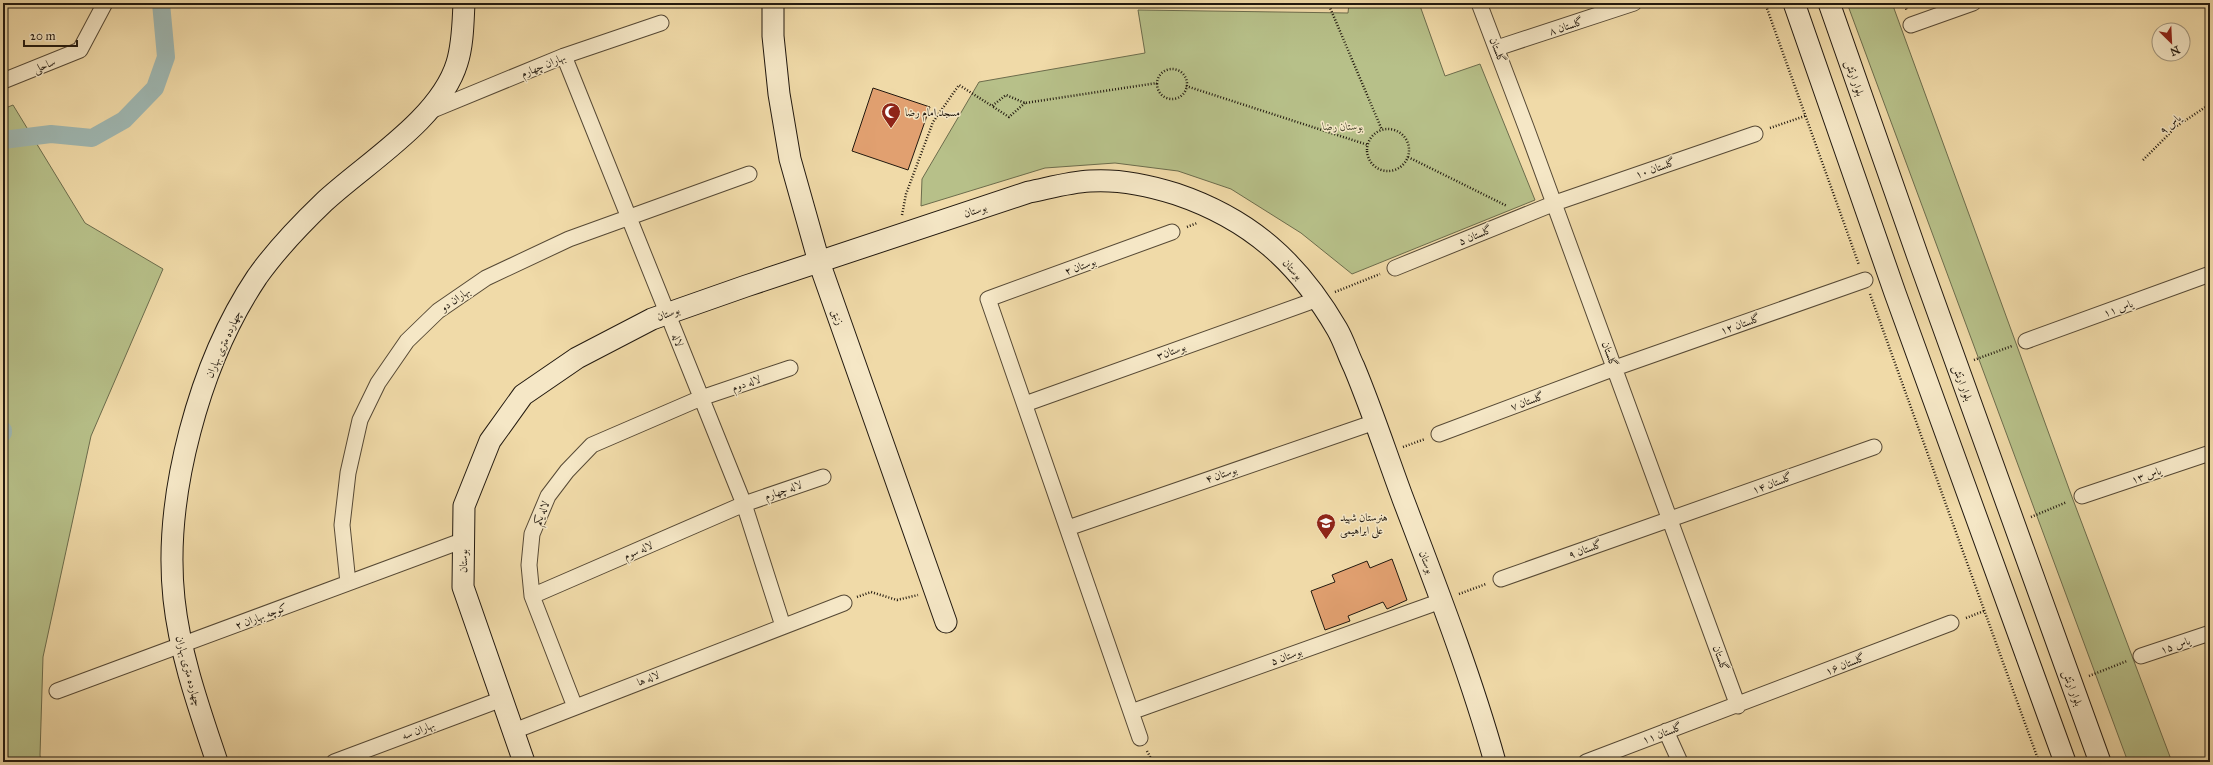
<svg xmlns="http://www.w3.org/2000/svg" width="2213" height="765" font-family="'IM FELL Great Primer',Amiri,serif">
<rect width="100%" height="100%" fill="#f0daa8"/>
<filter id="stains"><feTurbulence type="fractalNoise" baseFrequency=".005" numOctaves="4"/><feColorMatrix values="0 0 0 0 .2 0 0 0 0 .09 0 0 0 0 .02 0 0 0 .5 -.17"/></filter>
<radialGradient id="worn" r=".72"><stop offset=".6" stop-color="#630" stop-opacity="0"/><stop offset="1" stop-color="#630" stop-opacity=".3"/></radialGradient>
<path fill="#b7c089" stroke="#6c6c4c" d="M1349 3H1419L1445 76 1480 64 1535 200 1352 274 1301 233 1231 189 1178 171 1115 163 1045 168 921 206 922 179 979 82 1145 53 1138 10 1348 13Z
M1847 3H1892L2072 497 2172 762H2128Z
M13 105 85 223 163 269 91 436 43 657 40 755 41 762H3V109Z"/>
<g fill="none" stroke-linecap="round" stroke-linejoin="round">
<path stroke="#9fb8b3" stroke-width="18" d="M3 140 51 134 92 138 124 120 155 88 166 57 161 3
M3 430V433"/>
</g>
<path fill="#e1a070" stroke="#22190f" d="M873 88 930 107 908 170 852 151Z
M1392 559 1407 600 1387 609 1383 602 1348 616 1350 621 1325 630 1311 591 1335 582 1332 575 1367 561 1370 568Z"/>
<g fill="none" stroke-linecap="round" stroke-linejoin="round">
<defs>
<path id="street" d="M1479 3 1526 127 1738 706
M1911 25 1973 3
M1497 48 1634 3
M564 56 744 504 783 626
M3 81 80 50 105 3
M428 112 564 56 661 23
M1395 268 1555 203 1755 134
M2026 341 2210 274
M1025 404 1318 299
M1439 434 1615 368 1865 280
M2082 496 2210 453
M1068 528 1375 422
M1501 579 1874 447
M348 583 342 525 348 473 360 420 378 383 407 341 438 311 486 278 569 239 749 174
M532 596 744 504 823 477
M2141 656 2210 633
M57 691 464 540
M575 707 532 596 529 565 532 534 548 496 567 471 592 445 701 398 790 368
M1131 712 1441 601
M514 731 844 603
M1666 731 1680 762
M1140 738 988 299 1172 232
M334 762 502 699
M1586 762 1951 623"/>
<path id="secondary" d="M773 3V36L779 94 790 159 819 262 946 622
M1794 3 1895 293 2065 762
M1829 3 1918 257 2100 762
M217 762C199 708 180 655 174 599 163 496 200 362 257 277 276 250 300 225 324 202 366 163 440 119 457 63 463 44 463 22 464 3
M524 762 463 587 464 506 490 441 523 395 577 358 652 319 746 286 1029 192C1049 188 1070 182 1090 181 1120 179 1148 185 1176 194 1250 219 1298 262 1337 329 1344 341 1348 355 1354 367 1372 410 1387 456 1403 499 1436 586 1470 673 1495 762"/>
</defs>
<use href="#street" stroke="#564935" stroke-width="17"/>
<use href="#secondary" stroke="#22190f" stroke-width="23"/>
<path stroke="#22190f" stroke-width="2.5" stroke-dasharray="1 2" stroke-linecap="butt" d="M1328 3 1382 130
M1765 3 1859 265
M1904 3 1907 11
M1157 84a15 15 0 1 1 30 0a15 15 0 1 1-30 0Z
M1186 86 1368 145
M1025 103 1009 117 992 106 1006 95 1025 103 1157 83
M1770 128 1805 116
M1367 150a21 21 0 1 1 42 0a21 21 0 1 1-42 0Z
M1408 157 1507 206
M2143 160 2177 126 2210 104
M902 215 906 194 933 122 959 85 992 106
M1187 227 1197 223
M1335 292 1380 274
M1870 294 2039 762
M1974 360 2012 346
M1403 447 1425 439
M2031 517 2067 502
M1459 594 1486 584
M857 597 871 592 897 600 918 595
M1966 618 1984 611
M2089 676 2127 661
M1147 751 1153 762"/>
<use href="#street" stroke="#f5e7c6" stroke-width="15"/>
<use href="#secondary" stroke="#f5e7c6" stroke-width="21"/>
</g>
<defs>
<symbol id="mosque-pin" viewBox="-11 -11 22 30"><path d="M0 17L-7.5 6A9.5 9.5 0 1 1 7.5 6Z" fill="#8f2418" stroke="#f5e7c6"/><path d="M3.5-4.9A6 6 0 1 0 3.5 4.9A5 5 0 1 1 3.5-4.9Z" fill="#fff"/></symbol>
<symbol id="school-pin" viewBox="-11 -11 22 30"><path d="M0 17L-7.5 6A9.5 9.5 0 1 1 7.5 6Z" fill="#8f2418" stroke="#f5e7c6"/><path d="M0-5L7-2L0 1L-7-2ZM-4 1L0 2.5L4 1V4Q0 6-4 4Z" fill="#fff"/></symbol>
</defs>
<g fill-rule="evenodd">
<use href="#mosque-pin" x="880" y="101" width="22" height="30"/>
<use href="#school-pin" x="1315" y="512" width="22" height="30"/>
</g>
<g text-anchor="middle" stroke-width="3" stroke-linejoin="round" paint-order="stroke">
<g font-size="11" fill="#22190f" stroke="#f5e7c6">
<text transform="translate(1566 26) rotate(-18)" y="4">گلستان ۸</text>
<text transform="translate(1498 50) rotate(69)" y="4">گلستان</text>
<text transform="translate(44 65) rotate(-22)" y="4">ساحلی</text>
<text transform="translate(543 65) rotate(-22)" y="4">بهاران چهارم</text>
<text transform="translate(1855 78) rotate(71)" y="4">بلوار ارتش</text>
<text transform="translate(2170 124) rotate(-41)" y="4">یاس ۹</text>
<text transform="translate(1655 168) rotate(-19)" y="4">گلستان ۱۰</text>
<text transform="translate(975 210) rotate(-18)" y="4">بوستان</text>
<text transform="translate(1475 235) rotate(-22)" y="4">گلستان ۵</text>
<text transform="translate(1080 266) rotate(-20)" y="4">بوستان ۲</text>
<text transform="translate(1293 269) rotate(48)" y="4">بوستان</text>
<text transform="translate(455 299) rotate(-35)" y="4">بهاران دو</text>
<text transform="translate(2118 308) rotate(-20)" y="4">یاس ۱۱</text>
<text transform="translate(668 313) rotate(-20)" y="4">بوستان</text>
<text transform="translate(838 317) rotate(70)" y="4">زنبق</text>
<text transform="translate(1740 324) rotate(-19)" y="4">گلستان ۱۲</text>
<text transform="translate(678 340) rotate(68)" y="4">لاله</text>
<text transform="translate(223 344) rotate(-66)" y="4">چهارده متری بهاران</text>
<text transform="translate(1171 351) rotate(-20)" y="4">بوستان۳</text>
<text transform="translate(1610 354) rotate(70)" y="4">گلستان</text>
<text transform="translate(746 383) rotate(-19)" y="4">لاله دوم</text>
<text transform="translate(1963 383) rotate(70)" y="4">بلوار ارتش</text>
<text transform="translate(1527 401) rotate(-20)" y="4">گلستان ۷</text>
<text transform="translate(1221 474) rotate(-19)" y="4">بوستان ۴</text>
<text transform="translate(2146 475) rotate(-19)" y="4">یاس ۱۳</text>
<text transform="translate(1772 483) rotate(-20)" y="4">گلستان ۱۴</text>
<text transform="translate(783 490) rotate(-19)" y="4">لاله چهارم</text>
<text transform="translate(541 513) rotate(-68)" y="4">لاله یکم</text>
<text transform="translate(1585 549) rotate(-20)" y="4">گلستان ۹</text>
<text transform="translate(638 550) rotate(-23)" y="4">لاله سوم</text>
<text transform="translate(463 561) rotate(-89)" y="4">بوستان</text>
<text transform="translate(1427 562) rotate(69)" y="4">بوستان</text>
<text transform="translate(261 616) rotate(-21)" y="4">کوچه بهاران ۲</text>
<text transform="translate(2175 645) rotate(-19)" y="4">یاس ۱۵</text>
<text transform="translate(1286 656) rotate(-20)" y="4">بوستان ۵</text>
<text transform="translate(1721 658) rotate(70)" y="4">گلستان</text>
<text transform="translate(1845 664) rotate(-21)" y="4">گلستان ۱۶</text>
<text transform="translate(189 671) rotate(75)" y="4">چهارده متری بهاران</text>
<text transform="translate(648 678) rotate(-22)" y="4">لاله ها</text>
<text transform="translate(2073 688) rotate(70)" y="4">بلوار ارتش</text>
<text transform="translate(418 730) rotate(-21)" y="4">بهاران سه</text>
<text transform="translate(1662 733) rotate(-20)" y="4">گلستان ۱۱</text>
</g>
<g font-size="11" fill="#22190f" stroke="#f5e7c6" text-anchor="start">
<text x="905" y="116">مسجد امام رضا</text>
<text x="1340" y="521">هنرستان شهید<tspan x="1340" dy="13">علی ابراهیمی</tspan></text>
</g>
<g font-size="11" font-style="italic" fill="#4f4b34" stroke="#f5e7c6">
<text x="1343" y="130">بوستان رضا</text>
</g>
</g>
<rect width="2213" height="765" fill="none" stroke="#f0daa8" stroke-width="16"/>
<rect x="4" y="4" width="2205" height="757" fill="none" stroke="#22190f" stroke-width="2"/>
<rect x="8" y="8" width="2197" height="749" fill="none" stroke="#22190f"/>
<g transform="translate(2171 42) rotate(156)"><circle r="19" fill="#f5e7c6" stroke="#a1957d"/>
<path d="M0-3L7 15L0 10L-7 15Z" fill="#8f2418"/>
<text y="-6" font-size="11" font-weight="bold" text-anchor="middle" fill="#22190f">N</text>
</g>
<path d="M24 40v6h53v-6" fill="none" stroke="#22190f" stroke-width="2"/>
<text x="30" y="40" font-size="12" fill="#22190f" stroke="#f5e7c6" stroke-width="3" paint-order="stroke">20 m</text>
<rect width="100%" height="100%" filter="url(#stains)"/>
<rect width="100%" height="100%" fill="url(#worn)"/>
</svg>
